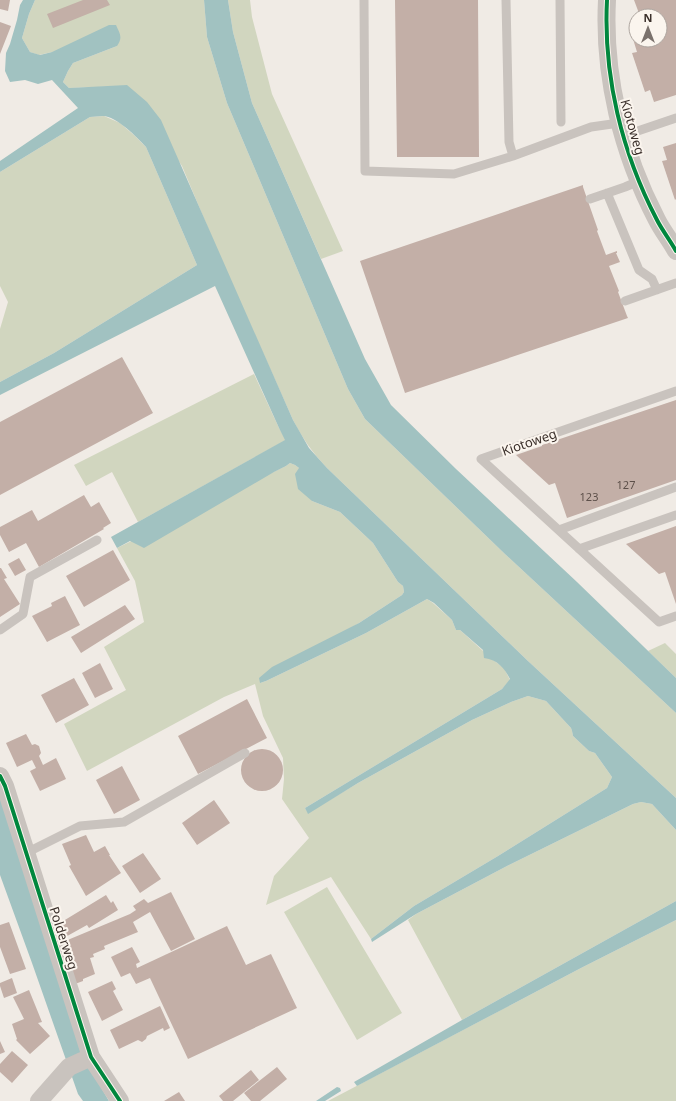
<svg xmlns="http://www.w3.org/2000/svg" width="676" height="1101" font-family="'Noto Sans',sans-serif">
<rect width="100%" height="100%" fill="#f0ebe5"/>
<path fill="#d1d6bf" d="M35 0H204L207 37 227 103 348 389 365 419 506 555 676 713V798L528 661 327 468C312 452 303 439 293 420L221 259 182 166 127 86 69 88 63 82 68 71 73 63 117 46 52 52 39 55 30 52 22 38 29 14Z
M228 0H250L252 17 272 94 343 251 321 259 252 103 233 32Z
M104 116 120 123 135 136 146 147 197 265 54 353 0 382V329L8 302 0 286V172L90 117Z
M254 374 279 428 286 440 138 522 112 472 86 486 74 465Z
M290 463 295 465 299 468 312 501 340 512 373 543 398 582 403 586 404 592 402 595 359 623 260 683 266 681 366 633 427 599 433 603 452 620 456 630H460L492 659 504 668 510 680 502 689 305 808 308 813 358 783 472 720 511 702 528 696 546 701 571 728 572 731 573 736 589 751 595 753 612 777 607 788 498 856 414 906 371 939 331 877 266 905 274 876 309 838 282 799 284 779 283 758 263 716 255 684 224 697 87 771 64 724 126 690 104 647 144 622 135 581 117 548 286 466Z
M665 643 676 654V678L648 651Z
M641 802 652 804 676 830V901L462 1020 408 920 416 914 507 866 633 804Z
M327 887 402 1013 357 1040 284 912Z
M676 920V1101H328L581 968Z"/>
<path fill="#a1c2c1" d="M23 0H35L29 14 22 38 30 52 40 55 52 52 109 25H116C120 34 123 37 117 46L73 63 68 71 63 82 69 88 127 85 147 102 161 120 293 420 309 448 327 468 528 661 676 798V830L652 804 641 802 633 804 507 866 416 914 372 942 371 939 414 906 498 856 607 788 612 777 595 753 589 751 573 736 572 731 571 728 546 701 528 696 511 702 472 720 358 783 308 814 305 808 502 689 510 679C504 668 498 660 484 658L483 650 460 630H456L452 620 434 603 427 599 366 633 266 681 260 683 259 678 272 667 359 623 402 595 404 592 403 586 398 582 373 543 340 512 312 501 298 489 295 474 299 468 295 465 290 463 286 466 274 472 144 548 130 541 117 548 111 537 285 440 279 428 215 286 0 395V382L54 353 197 265 146 147C137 137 116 116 103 116 99 116 94 117 90 117L0 172V161L78 108 52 80 38 84 25 80 10 82 5 71 6 53 10 44 17 20 20 5Z
M204 0H228L233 32 252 103 365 359 391 405 456 469 577 582 676 678V713L506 555 365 419 348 389 227 103 207 37Z
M0 790 85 1060 109 1101H83L78 1094 32 963 0 875Z
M676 901V920L581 968 357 1086 354 1082 462 1020Z
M337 1087 340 1088 341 1091 325 1101H316Z"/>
<path fill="#c3afa7" d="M0 0H10L8 11 0 9Z
M83 0H107L110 5 53 28 47 14Z
M395 0H478L479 157H397Z
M634 0H676V95L654 102 650 90 645 92 632 53 637 52 633 39 636 38V40H660V16H640Z
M0 22 11 26 0 54Z
M676 143V199L675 200 662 161 667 160 663 147Z
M583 185V187L598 230 597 231 606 255 617 251V253H616L620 262 609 266 619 291 618 292 627 316 628 318 405 393 360 261Z
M122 357 153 413 0 495V422Z
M676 400V480L567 518 555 483 549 485 516 455 542 446V445Z
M84 495 91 507 99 502 111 523 103 528 104 529 39 567 26 543 9 552 0 535V527L32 510 38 521Z
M676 526V604L665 572 659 574 626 544Z
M113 550 130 580 84 607 66 576Z
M19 558 26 570 15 576 8 564Z
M0 568H1L7 578 4 579 20 604 0 617Z
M65 596 80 625 47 642 32 616 52 606 51 603Z
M125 605 135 619 81 653 71 637Z
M100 663 113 689 95 698 82 673Z
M74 678 89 705 56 723 41 695Z
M247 699 267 738 198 774 178 736Z
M26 734 32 745 35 744 39 746 41 753 39 756 43 765 56 758 66 779 40 791 30 771 36 768 32 760 17 767 6 743Z
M241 770a21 21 0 1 1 42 0a21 21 0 1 1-42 0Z
M122 766 140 800 114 814 96 780Z
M214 800 230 823 197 845 182 823Z
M86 835 94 852 105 846 110 855H109L121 873 86 896 69 866 71 865 62 844Z
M143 853 161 879 140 893 122 866Z
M171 892 195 939 171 951 150 912 133 922 138 932 104 946 105 949 93 954 94 957 90 958 95 974 83 979V981L75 984 58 944 130 914 136 910 133 906 144 899 148 903Z
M106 895 111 903 113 901 118 910 89 928 87 925 60 940 55 926Z
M9 922 26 969 10 974 0 947V925Z
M227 926 246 965 271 954 297 1008 188 1059 150 978 136 984 130 973 121 977 111 957 132 947 140 962 136 964 137 968Z
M12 978 17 993 4 998 0 986V983Z
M112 981 116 989 113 991 123 1010 102 1021 88 992Z
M29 990 42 1022 38 1023 50 1036 30 1054 16 1040 17 1039 12 1024 24 1019 13 997Z
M160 1006 170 1028 164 1031 163 1028 147 1036 146 1039 142 1042 138 1040 119 1049 110 1030Z
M0 1041 5 1052 0 1054Z
M12 1051 28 1065 12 1083 0 1072V1064Z
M277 1067 287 1079 260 1101H251L244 1093Z
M251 1070 259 1080 233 1101H223L219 1096Z
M179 1092 185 1101H164Z"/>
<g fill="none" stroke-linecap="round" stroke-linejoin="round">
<path stroke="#c9c3be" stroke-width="9" d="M364 0 365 171 454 174 513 156 591 127 619 123
M506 0 509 142 513 156
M560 0 561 122
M623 136 676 118
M607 193 639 270 652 279 657 290
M590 199 625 187 639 181
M625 301 676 283
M676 391 481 459 659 622 676 616
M559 530 676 487
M579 549 676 515
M0 630 23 614 30 577 97 540
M26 853 80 826 124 822 245 753"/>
<path stroke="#c9c3be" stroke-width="18" d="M607 0C603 76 622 153 657 220 662 230 670 240 676 251
M0 776 5 786 91 1057 120 1101
M39 1101 69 1067 91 1057"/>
<defs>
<path id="cycleway" d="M607 0C603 76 622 153 657 220 662 230 670 240 676 251
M0 776 5 786 91 1057 120 1101"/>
</defs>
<use href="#cycleway" stroke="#fbf5ee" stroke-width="6"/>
<use href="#cycleway" stroke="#00873e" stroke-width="4"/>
</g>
<g text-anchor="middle" stroke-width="4" stroke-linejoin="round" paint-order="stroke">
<g font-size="11" fill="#5d504a">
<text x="626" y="489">127</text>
<text x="589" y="501">123</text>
</g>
<g font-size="13" fill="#3b302b" stroke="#fbf5ee">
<text transform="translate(633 127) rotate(74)" y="5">Kiotoweg</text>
<text transform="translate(529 442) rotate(-19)" y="5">Kiotoweg</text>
<text transform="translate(64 938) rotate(72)" y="5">Polderweg</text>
</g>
</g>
<g transform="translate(648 28)"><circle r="19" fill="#fbf5ee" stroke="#aea6a0"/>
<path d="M0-3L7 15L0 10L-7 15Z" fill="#7a716c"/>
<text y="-6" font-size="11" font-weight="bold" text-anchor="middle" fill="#3b302b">N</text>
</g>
</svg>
